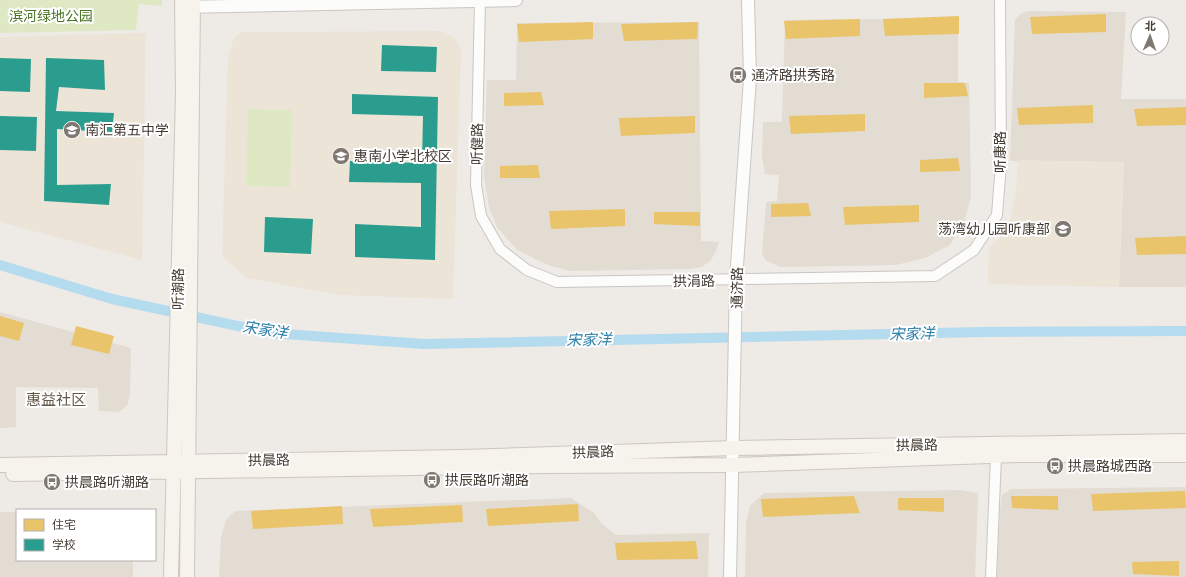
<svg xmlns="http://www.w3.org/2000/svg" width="1186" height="577" font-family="Helvetica,'Noto Sans SC',sans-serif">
<rect width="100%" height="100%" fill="#eeeae6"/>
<path fill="#e3dcd3" d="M1027 11 1126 12 1121 99H1186V287H1119L1124 162 1010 161 1015 20 1020 14Z
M958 18V82L969 83 971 196 964 223 950 245 925 258 896 265 780 267 765 260 762 253 766 202 777 201 779 175 765 174 762 157 763 122H782L785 20Z
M699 22 701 241 719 242 716 251 711 260 702 267 689 269 570 271 548 265 517 250 497 227 489 207 484 177 487 80H516L517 23Z
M0 312 131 348 130 395 127 406 118 412 99 411 98 388 16 387V427L0 428Z
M1186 487V577H997L1000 510 1002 495 1011 489Z
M960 490 978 493 975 577H745L746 522 750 506 764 493Z
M571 498 594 513 602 524 616 535 709 533 708 577H219L221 538 226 520 235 511Z
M0 512H17V560H133V577H0Z"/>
<path fill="#ece4d7" d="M441 31 453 37 457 41 461 50 453 299 341 295 247 278 222 256 228 57 234 38 242 32Z
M146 33 142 260 0 222V37Z
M1018 160 1124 162 1119 287 988 284 989 248 1001 237 1010 221 1016 192Z"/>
<path fill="#dee9c4" d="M0 0H162V6L139 4 136 30 0 33Z
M248 109 292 110 290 187 246 186Z"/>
<path fill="#e9c46a" d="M1106 14V32L1032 34 1030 17Z
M959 16V34L885 36 883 19Z
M860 19V36L786 39 784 21Z
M593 22V39L519 42 517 24Z
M698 22 697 39 624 41 621 24Z
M924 83H965L968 96 924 98Z
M541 92 544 105 504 106V93Z
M1093 105V123L1019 125 1017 108Z
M1186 107V125L1137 126 1134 109Z
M865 114V131L791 134 789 116Z
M695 116V133L621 136 619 118Z
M958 158 960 171 920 172V160Z
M538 165 540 178H500V166Z
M808 203 811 216 771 217V204Z
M919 205V222L845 225 843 207Z
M625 209V226L551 229 549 211Z
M654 212H700V226L654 224Z
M1186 236V254L1137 255 1135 238Z
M0 316 24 323 19 341 0 336Z
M76 326 114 336 109 354 71 345Z
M1185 491 1186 508 1093 511 1091 494Z
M854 496 860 513 763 517 761 499Z
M1011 496H1058V510L1012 508Z
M898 498H944V512L898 510Z
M578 504 579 521 488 526 486 509Z
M462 505 463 522 373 527 370 509Z
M342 506 343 524 253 529 251 511Z
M696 541 698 559 617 560 615 543Z
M1179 561V576L1133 574 1132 562Z"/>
<path fill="#2a9d8f" d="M382 45 437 47 436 72 381 71Z
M0 58 31 59 30 92 0 91Z
M46 58 104 60 105 90 59 87 56 111 114 113 112 132 57 129V185L111 184 109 205 44 201Z
M352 94 438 97 435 260 355 257V224L421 227V183L349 182 350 161 422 163 423 116 352 114Z
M0 116 37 117 36 151 0 150Z
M265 217 313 219 311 254 264 252Z"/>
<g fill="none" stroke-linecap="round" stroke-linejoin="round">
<path stroke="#b4dbee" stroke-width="10" d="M0 265 112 299 271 333 424 344 983 332 1186 331"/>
<defs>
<path id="minor" d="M480 0 476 185 481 216 500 249 527 270 557 282 935 276 974 250 997 215 1001 164 1000 0
M991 577 996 456"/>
<path id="tertiary" d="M183 7 516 0
M730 577 736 280 750 78 748 0"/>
<path id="secondary" d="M0 465 462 457 733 448 1186 441
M13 474 548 466 733 465 1018 455H1186
M171 577 183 93 182 0
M187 577 193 0"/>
</defs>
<use href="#minor" stroke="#cac6c2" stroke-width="12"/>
<use href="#tertiary" stroke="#cac6c2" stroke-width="14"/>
<use href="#secondary" stroke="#cdc7bd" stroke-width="16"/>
<use href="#minor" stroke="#fcfcfb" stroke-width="10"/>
<use href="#tertiary" stroke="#fcfcfb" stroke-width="12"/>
<use href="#secondary" stroke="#f6f2ec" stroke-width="14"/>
</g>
<defs>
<symbol id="bus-disc" viewBox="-11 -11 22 22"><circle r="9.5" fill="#7f7871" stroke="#fff"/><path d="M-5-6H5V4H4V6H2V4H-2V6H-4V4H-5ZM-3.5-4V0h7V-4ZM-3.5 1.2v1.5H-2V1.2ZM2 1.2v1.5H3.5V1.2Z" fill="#fff"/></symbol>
<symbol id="school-disc" viewBox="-11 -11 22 22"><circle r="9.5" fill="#7f7871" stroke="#fff"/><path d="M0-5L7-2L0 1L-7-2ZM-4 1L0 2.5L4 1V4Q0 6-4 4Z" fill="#fff"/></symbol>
</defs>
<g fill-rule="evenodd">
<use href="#bus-disc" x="728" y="65" width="20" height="20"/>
<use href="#school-disc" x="62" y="120" width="20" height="20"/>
<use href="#school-disc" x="331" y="146" width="20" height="20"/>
<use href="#school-disc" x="1053" y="219" width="20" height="20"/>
<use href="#bus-disc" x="1045" y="456" width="20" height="20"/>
<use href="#bus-disc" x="422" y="470" width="20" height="20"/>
<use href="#bus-disc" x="42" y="472" width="20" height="20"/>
</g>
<g text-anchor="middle" stroke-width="4" stroke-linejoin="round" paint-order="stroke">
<g font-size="14" fill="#4a7525" stroke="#fff">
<text x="51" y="21">滨河绿地公园</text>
</g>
<g font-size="14" fill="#433b32" stroke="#fff" text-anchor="start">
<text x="751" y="80">通济路拱秀路</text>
<text x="85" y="135">南汇第五中学</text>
<text x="354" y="161">惠南小学北校区</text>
<text x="1050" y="234" text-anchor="end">荡湾幼儿园听康部</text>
<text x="1068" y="471">拱晨路城西路</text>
<text x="445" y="485">拱辰路听潮路</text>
<text x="65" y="487">拱晨路听潮路</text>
</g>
<g font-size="14" fill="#433b32" stroke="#fff">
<text transform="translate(477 144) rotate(-89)" y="5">听健路</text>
<text transform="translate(1000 152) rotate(-90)" y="5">听康路</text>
<text transform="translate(694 281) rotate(-1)" y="5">拱涓路</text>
<text transform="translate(737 288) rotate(-89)" y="5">通济路</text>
<text transform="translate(178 289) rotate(-89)" y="5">听潮路</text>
<text transform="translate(917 445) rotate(-1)" y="5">拱晨路</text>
<text transform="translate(593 452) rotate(-2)" y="5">拱晨路</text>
<text transform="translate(269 460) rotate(-1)" y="5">拱晨路</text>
</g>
<g font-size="15" font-style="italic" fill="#297da8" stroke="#fff">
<text transform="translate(265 330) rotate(9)" y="5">宋家洋</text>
<text transform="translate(912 334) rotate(-1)" y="5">宋家洋</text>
<text transform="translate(589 340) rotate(-1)" y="5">宋家洋</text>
</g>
<g font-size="15" fill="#665849" stroke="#fff">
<text x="56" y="405">惠益社区</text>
</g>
</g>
<rect x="16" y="509" width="140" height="52" fill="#ffffff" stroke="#b4b1ad"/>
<rect x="24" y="519" width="20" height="12" fill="#e9c46a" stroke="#b4b1ad"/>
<text x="52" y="529" font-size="12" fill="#433b32">住宅</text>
<rect x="24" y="539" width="20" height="12" fill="#2a9d8f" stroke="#b4b1ad"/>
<text x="52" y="549" font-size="12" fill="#433b32">学校</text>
<g transform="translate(1150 36) rotate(2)"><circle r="19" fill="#ffffff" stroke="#b4b1ad"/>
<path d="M0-3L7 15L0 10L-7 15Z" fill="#7f7871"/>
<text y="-6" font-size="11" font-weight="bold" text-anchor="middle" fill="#433b32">北</text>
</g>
</svg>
